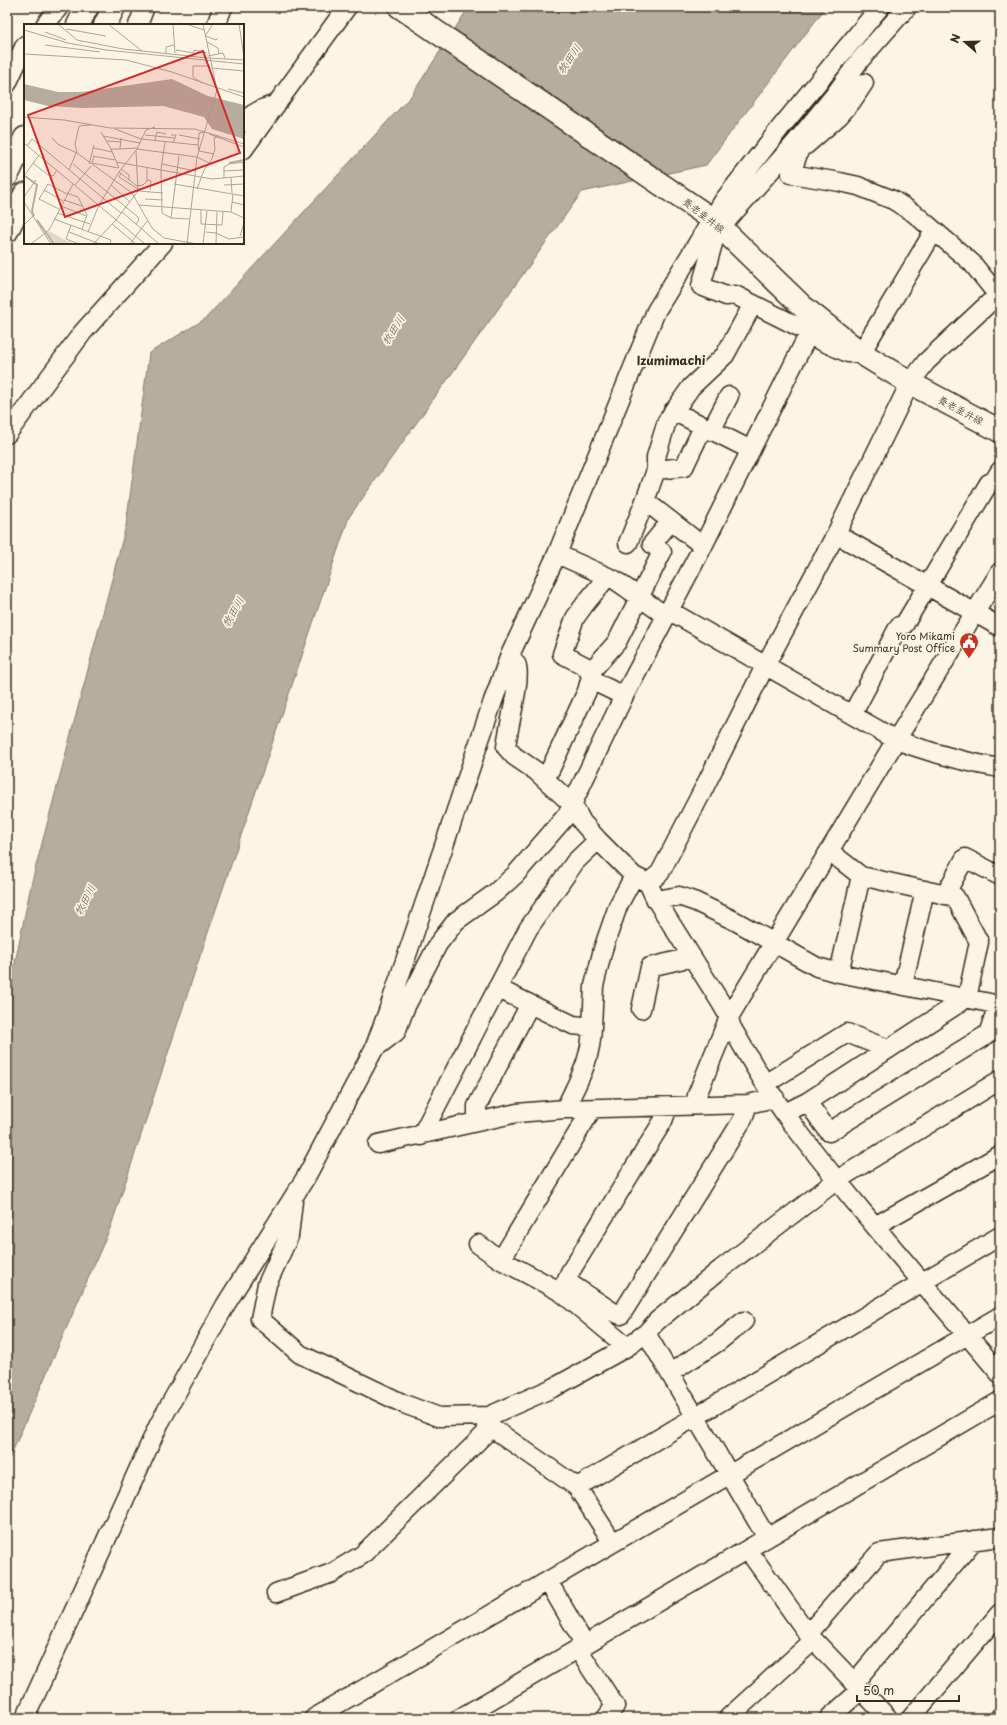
<svg xmlns="http://www.w3.org/2000/svg" width="1007" height="1725" font-family="'Playpen Sans','Klee One',sans-serif">
<rect width="100%" height="100%" fill="#fcf5e5"/>
<filter id="ink" filterUnits="userSpaceOnUse"><feTurbulence type="fractalNoise" baseFrequency=".025" numOctaves="2"/><feDisplacementMap in="SourceGraphic" scale="8" xChannelSelector="R" yChannelSelector="G"/><feConvolveMatrix kernelMatrix="1 2 1 2 8 2 1 2 1" color-interpolation-filters="sRGB"/></filter>
<g filter="url(#ink)">
<path fill="#b7ad9e" stroke="#85796b" d="M469 7H826L706 165 582 192 349 517 196 968 111 1226 7 1464V1002L31 885 126 526 149 353 205 319 411 96Z"/>
<g fill="none" stroke-linecap="round" stroke-linejoin="round">
<defs>
<path id="minor" d="M45 25 59 7
M138 25 145 7
M216 25 223 7
M7 84 25 45
M243 122C253 113 263 107 276 105
M795 143 800 148 791 174 840 182 858 186 893 200 915 214 972 263 1000 298
M806 145 839 116 852 101 864 83
M243 150 347 7
M808 335 803 329 735 295 726 296 701 286 714 240 721 227 795 143 833 97 860 60 907 7
M673 411 751 450
M711 431 729 396
M7 434 83 332 163 243
M656 470V457L667 421 691 387 725 355 753 304
M645 501 656 470 684 467 703 427
M836 534 1000 627
M628 543 645 501 703 546
M557 554 615 580 666 616
M607 577 585 604 575 618 562 654 585 666 597 683 624 696
M670 611 896 740C932 753 962 762 1000 768
M510 655C512 659 516 662 517 666 521 682 508 727 506 747L514 756 536 771 573 805 582 822 598 840 634 876 648 883 656 900 721 1003 729 1017 731 1026C748 1056 765 1086 785 1114 853 1204 928 1288 1000 1374
M852 715 899 626 904 625 989 483 994 481 1000 471
M550 770 587 691 593 669 617 642 662 552 652 544 671 521
M648 883 660 873 702 792 765 666 836 534 910 383 926 362 988 304 998 296
M945 895 965 858 1000 876
M656 900 679 896 696 902 737 922 817 967 839 973 1000 1005
M839 973 861 876
M903 985 925 890
M497 988 573 1025 592 1027 594 986 603 949 618 906 634 876
M641 1009 650 967 692 957
M592 1027C591 1061 579 1079 565 1109L748 1104 775 1098
M374 1049 396 1032 405 1008 438 944 456 921 495 893 515 875 567 815 624 696 703 546 808 335 848 353H861L934 231
M765 1084 847 1033 888 1049
M807 1102 829 1132 988 1034 998 1005
M696 1105 697 1095 729 1017 896 740 1000 572
M785 1113 807 1102 967 998 979 942 955 897 861 876 829 851
M477 1121V1106L530 1004
M421 1136 528 929 575 862 598 840
M378 1144 517 1113 565 1109
M293 1201 289 1236 267 1284 260 1319 300 1354 404 1404 439 1417 489 1416 555 1387 627 1347 646 1333 657 1321 721 1269 837 1180 1000 1080
M875 1226 1000 1155
M478 1244 501 1260 561 1292 627 1347
M501 1260 592 1109
M566 1281 613 1312 621 1315 743 1119 748 1104
M562 1291 570 1272 663 1121 668 1107
M646 1333 767 1538
M670 1373 718 1342 744 1321
M488 1425 577 1487 613 1543
M577 1487 1000 1236
M748 1550 808 1634 888 1718
M548 1581 585 1645
M276 1593 332 1573 362 1555 486 1433 489 1416
M808 1634 879 1553 1000 1537
M578 1649 615 1706 606 1718
M854 1683 974 1540
M25 1718 159 1424 226 1304 306 1177 374 1049 388 1011 493 701 510 655 557 554 656 311 724 200 781 127 880 7
M314 1718 1000 1316
M460 1718 1000 1401
M728 1718 814 1640
M829 1718 861 1690
M911 1718 1000 1613
M999 1718 1000 1717"/>
<path id="major" d="M400 7 712 219 802 306 861 353 910 383 1000 431"/>
<path id="highway" d="M78 25 87 7
M105 25 114 7
M7 176 25 138
M7 231 25 194"/>
</defs>
<use href="#minor" stroke="#3b2a1e" stroke-width="21"/>
<use href="#major" stroke="#3b2a1e" stroke-width="25"/>
<use href="#highway" stroke="#3b2a1e" stroke-width="25"/>
<use href="#minor" stroke="#fcf5e5" stroke-width="18"/>
<use href="#major" stroke="#fcf5e5" stroke-width="22"/>
<use href="#highway" stroke="#fcf5e5" stroke-width="22"/>
</g>
</g>
<defs>
<symbol id="civic-pin" viewBox="-11 -11 22 30"><path d="M0 17L-7.5 6A9.5 9.5 0 1 1 7.5 6Z" fill="#c8321e" stroke="#fcf5e5"/><path d="M-.6-6.5H3V-4.5H.6V-3L4-1V1h2V6H-6V1h2V-1L-.6-3ZM-1.2 2.5V6h2.4V2.5Z" fill="#fff"/></symbol>
</defs>
<g fill-rule="evenodd">
<use href="#civic-pin" x="958" y="631" width="22" height="30"/>
</g>
<g text-anchor="middle" stroke-width="3.5" stroke-linejoin="round" paint-order="stroke">
<g font-size="10" fill="#3b2a1e" stroke="#fcf5e5">
<text transform="translate(704 215) rotate(38)" y="4">養老垂井線</text>
<text transform="translate(961 410) rotate(28)" y="4">養老垂井線</text>
</g>
<g font-size="10" fill="#3b2a1e" stroke="#fcf5e5" text-anchor="end">
<text x="955" y="640">Yoro Mikami<tspan x="955" dy="12">Summary Post Office</tspan></text>
</g>
<g font-size="11" font-style="italic" fill="#605144" stroke="#fcf5e5">
<text transform="translate(569 59) rotate(-56)" y="4">牧田川</text>
<text transform="translate(393 330) rotate(-58)" y="4">牧田川</text>
<text transform="translate(233 612) rotate(-61)" y="4">牧田川</text>
<text transform="translate(85 900) rotate(-63)" y="4">牧田川</text>
</g>
<g font-size="12" font-weight="bold" fill="#3b2a1e" stroke="#fcf5e5">
<text x="671" y="365">Izumimachi</text>
</g>
</g>
<g transform="translate(24 24)">
<rect width="220" height="220" fill="#fcf5e5"/>
<path d="M25 207 41 216 51 220H32L23 209Z" fill="#e0d8c8"/>
<path d="M148 55 184 72 220 81V115L188 105 180 93 139 82 59 84 24 82 0 76V60L34 68H57Z" fill="#b7ad9e"/>
<path fill="none" stroke="#b7ad9e" stroke-width="2" d="M205 139 220 136M1 152 13 161 8 187 10 192M13 196 30 220"/>
<path fill="none" stroke="#afa495" stroke-width="1" d="M34 0 53 16 99 25 184 34 220 36M84 0 118 27M149 0 151 29M162 0 180 6M215 0 220 33M42 5 82 12M0 6 44 19 82 26 220 40M21 8 42 16M181 12 189 0M182 12 192 16 194 14M183 18 194 24 195 30M21 21 76 28M152 26 170 29V31M142 29V23L150 21M170 29V26L183 29M0 30 102 36 148 48 220 73M184 32 199 29 201 34M187 44 220 47M178 59 169 53V42H186M204 65 220 69M0 93 40 96 86 104 171 105 220 120M67 101 55 102 51 120 53 129 108 169 128 204 140 214 173 220M91 105 117 115 174 121 175 127 190 130M77 108 87 125M185 110 220 123M121 111 151 114M147 111H152L149 119M155 111 176 115M79 112 116 119M28 114 35 121 53 129M97 114 96 125 113 124M131 116 133 108 142 110M83 117 97 118M141 118 137 145 138 189 147 194 165 195M0 119 121 220M174 121 175 109 180 108M3 122 8 115 97 189M70 124 88 128M113 125 173 133 185 139M69 132 91 136M70 132 68 139 94 144M92 138 188 155 220 152M219 138 220 160M9 139 24 151 29 152 33 146M49 140 114 193 115 196 112 200M65 140 70 121M138 140 171 147M95 144 87 125H96M97 145 105 151V156M45 146 52 129M199 147 220 146M95 148 113 162 119 161 123 157V143M97 149 95 153 114 165M0 152 15 131M200 154V143L205 140 220 138M207 154 208 169M123 156 127 157 126 166M150 160 220 172M51 161 67 142M87 161 106 178M200 161 220 160M173 165 180 146 188 135 191 125 190 114 193 113M20 166 39 177M114 167 139 169M43 169 54 173 63 191 58 205M0 173 12 156M121 175 139 176M40 176 58 182M0 178 27 220M208 178 220 181M115 181 207 188 220 194M37 182 62 192M35 185 15 175 24 160 43 170M177 186V200L198 201 199 188M98 188 135 220M207 188 209 170M33 189 66 200M147 194 155 132M30 195 87 216 86 220M88 200 112 220M0 201 9 192M47 201 42 215 55 220M45 208 76 220M64 208 75 181 95 148 113 125 122 106 131 103M182 208 192 209 205 215 220 213M216 212 220 199M7 220 25 206 49 160M69 220 92 196 114 167 112 127M106 220 123 197M163 220 173 133 193 66 179 0M179 220 183 187M192 220 193 188"/>
<path fill="#d62828" fill-opacity="0.15" stroke="#d62828" stroke-width="2" d="M179 27 216 129 41 193 4 91Z"/>
<rect width="220" height="220" fill="none" stroke="#3b2a1e" stroke-width="2"/>
</g>
<rect width="1007" height="1725" fill="none" stroke="#fcf5e5" stroke-width="24"/>
<rect x="12" y="12" width="983" height="1701" fill="none" stroke="#3b2a1e" stroke-width="1.5" filter="url(#ink)"/>
<g transform="translate(965 42) rotate(290)" stroke="#fcf5e5" stroke-width="3" paint-order="stroke">
<path d="M0-3L7 15L0 10L-7 15Z" fill="#3b2a1e"/>
<text y="-6" font-size="11" font-weight="bold" text-anchor="middle" fill="#3b2a1e">N</text>
</g>
<path d="M857 1695v6h102v-6" fill="none" stroke="#3b2a1e" stroke-width="2"/>
<text x="863" y="1695" font-size="12" fill="#3b2a1e" stroke="#fcf5e5" stroke-width="3" paint-order="stroke">50 m</text>
</svg>
